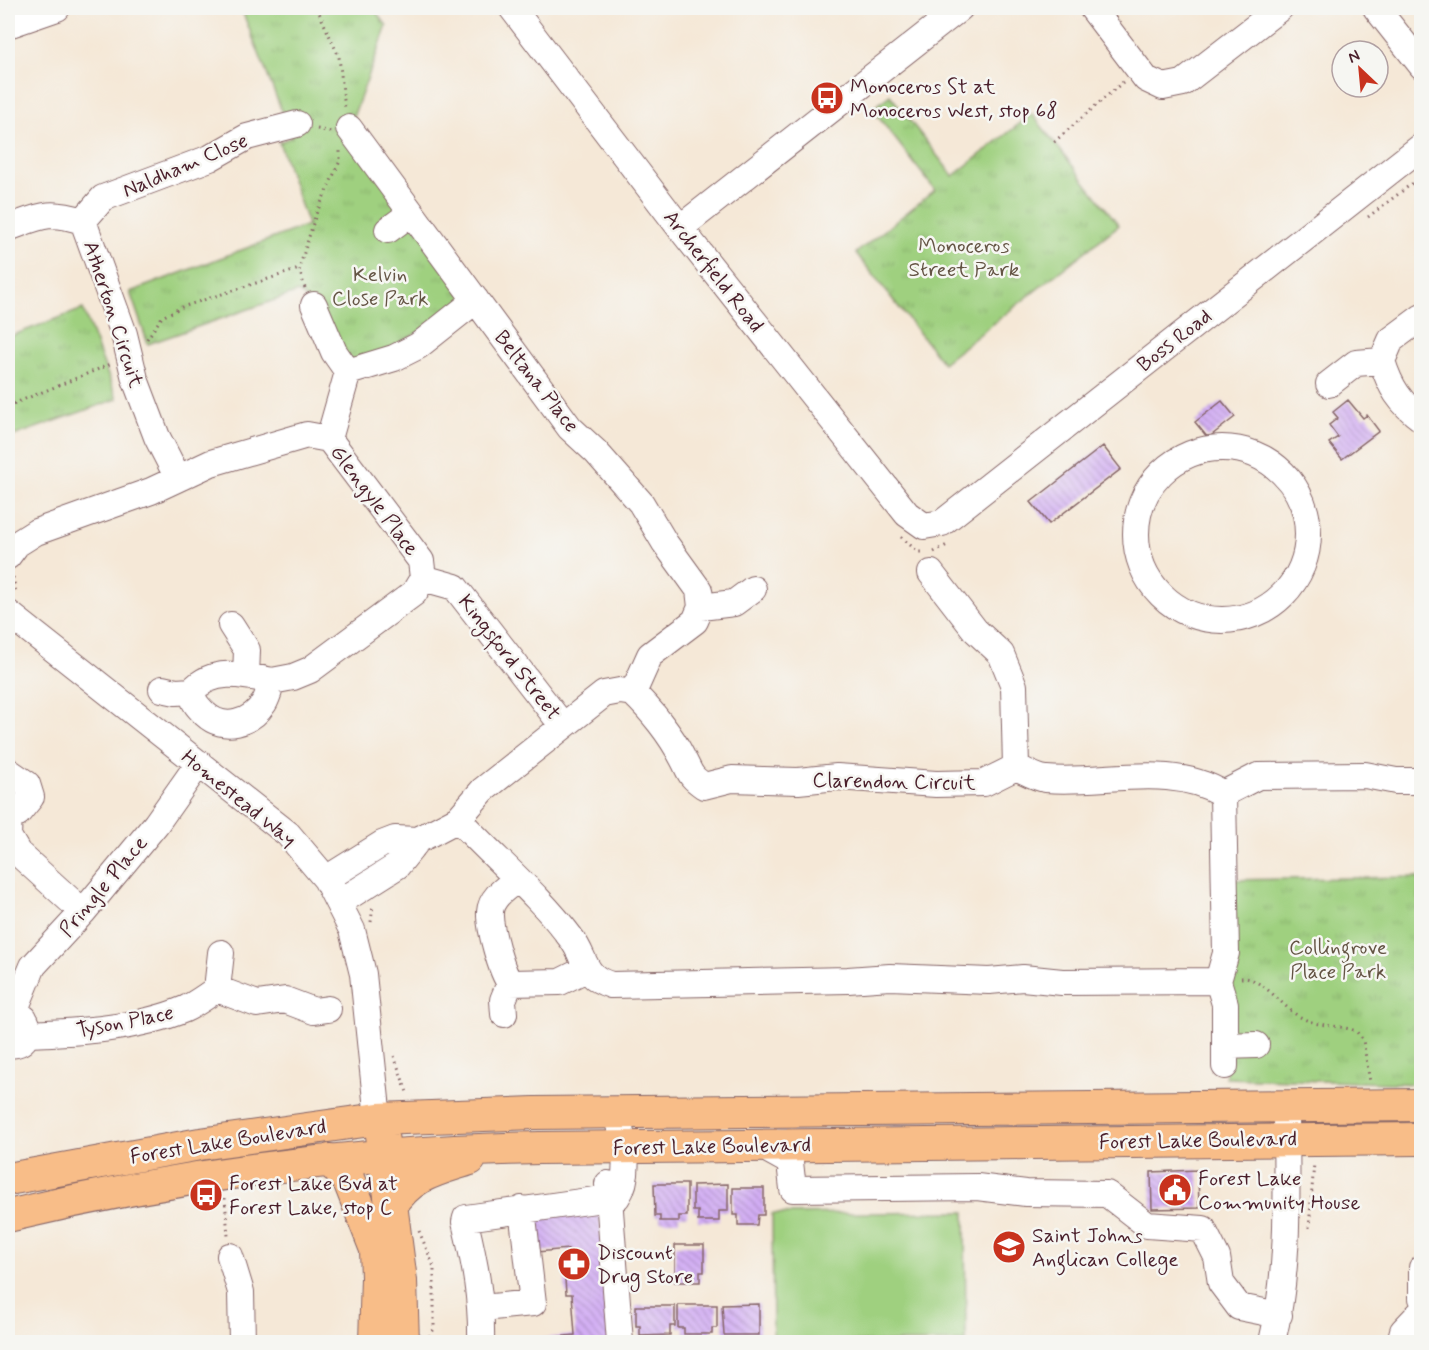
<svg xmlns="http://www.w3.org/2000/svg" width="1429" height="1350" font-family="Mynerve,sans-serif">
<defs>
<pattern id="park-tufts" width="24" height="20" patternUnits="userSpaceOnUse" patternTransform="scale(1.5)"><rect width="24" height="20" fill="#9fd07f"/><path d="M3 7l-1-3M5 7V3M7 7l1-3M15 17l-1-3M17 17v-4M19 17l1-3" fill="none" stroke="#8ab26e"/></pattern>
<pattern id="building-back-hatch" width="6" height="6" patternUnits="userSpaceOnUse" patternTransform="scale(1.5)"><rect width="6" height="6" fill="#d1acf4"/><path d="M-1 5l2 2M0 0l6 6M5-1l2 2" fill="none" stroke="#ac8bc6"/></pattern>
</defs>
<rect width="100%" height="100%" fill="#f6f6f2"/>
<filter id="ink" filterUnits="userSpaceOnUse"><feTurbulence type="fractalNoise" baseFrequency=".0167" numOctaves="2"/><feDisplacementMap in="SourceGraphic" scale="12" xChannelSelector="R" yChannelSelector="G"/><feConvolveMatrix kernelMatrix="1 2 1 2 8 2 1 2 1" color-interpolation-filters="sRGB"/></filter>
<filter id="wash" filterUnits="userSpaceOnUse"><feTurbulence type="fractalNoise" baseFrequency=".008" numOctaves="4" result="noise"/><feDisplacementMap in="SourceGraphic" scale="24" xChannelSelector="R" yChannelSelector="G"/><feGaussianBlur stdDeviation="1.35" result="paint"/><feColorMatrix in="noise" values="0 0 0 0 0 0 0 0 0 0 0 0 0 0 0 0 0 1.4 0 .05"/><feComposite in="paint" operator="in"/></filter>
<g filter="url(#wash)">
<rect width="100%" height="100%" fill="#f5e8d7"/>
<path fill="#9fd07f" stroke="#747855" stroke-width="1.5" d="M965 1212 966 1342H773L772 1214Z"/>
<path fill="url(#park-tufts)" stroke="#747855" stroke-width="1.5" d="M241 8H373L387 26 349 128 476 300 348 372 314 305 298 292 148 344 130 292 308 225 279 142 292 137Z
M890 95 953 176 1032 114 1119 225 943 363 856 253 935 190 872 109Z
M83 309 117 399 8 438V337Z
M1419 877 1421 1084 1226 1078 1225 880Z"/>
<g id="blocks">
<path fill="url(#building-back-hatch)" d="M1348 400 1363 418 1367 415 1379 431 1342 459 1329 443 1338 437 1329 425 1338 418 1333 412Z
M1222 401 1235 417 1208 438 1195 422Z
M1103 446 1121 469 1049 524 1031 502Z
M1198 1170 1199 1208 1152 1209 1151 1172Z
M654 1184H687V1216H679V1221H660V1216H655Z
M728 1184V1211H719V1221H698V1211H693V1185Z
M733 1188H764V1215H758L757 1225H738V1215H733Z
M599 1208 611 1342H508L575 1335 572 1294H566L565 1279H571L568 1249 537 1252 533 1215Z
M675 1245H704V1272H700V1282H675Z
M759 1304V1335H724L722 1305Z
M678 1305H717V1328H712V1334H684V1328H678Z
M636 1306H675V1326H670V1335L640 1336V1326H636Z"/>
</g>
</g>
<g filter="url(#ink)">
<use href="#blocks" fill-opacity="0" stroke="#866567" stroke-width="1.5"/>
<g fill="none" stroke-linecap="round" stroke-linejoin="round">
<defs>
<path id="minor" d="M512 8 680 228 907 514 924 526 942 523 1422 146
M1092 8 1146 79 1163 87 1183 83 1280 8
M1376 8 1422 66
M8 25 57 8
M349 128 570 428 596 452 641 503 665 543 699 590 701 607 695 621 650 655 633 693
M83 221 103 198 210 158 247 137 297 124
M8 228C41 216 48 210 83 221L124 334 135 379 157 437 178 478
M680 228 960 8
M388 230 411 213
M314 305 334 352 348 372 394 358 418 346 476 300
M1422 317 1391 340 1382 361C1390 387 1400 403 1422 419
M1329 384 1356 363 1382 361
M329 439 348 372
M1136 534a86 86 0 1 1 172 0a86 86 0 1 1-172 0Z
M8 556 17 544 36 532 151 491 211 463 307 435 329 439 421 561 423 578 414 593 310 670 293 677 272 681
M931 573 975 630 1001 654 1014 686 1016 767
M423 578 455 587 563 726
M701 607 734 603 753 589
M8 613 288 834 326 879 352 930 363 974 378 1119
M231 625 247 650 246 676
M162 689 176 692 192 691C213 667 244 675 272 681 270 687 268 697 264 703 251 723 224 732 205 714 197 706 193 702 192 691
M633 693C651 710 671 735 682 757 691 773 688 775 704 786L732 779 798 781 837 777 936 784 984 783 1016 767C1025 771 1036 778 1046 779 1103 784 1172 762 1223 794L1226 953 1218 981 1225 1004V1066
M8 771 27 784 31 797 18 813H8
M1223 794 1258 776 1365 775 1396 781H1422
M9 814 8 836 18 853 83 912
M458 819C495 859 538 894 571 938 587 958 581 976 611 985L848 980 890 977 989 981 1023 978 1062 982 1218 981
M326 879 382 844 395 839 418 840
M516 880C506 888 491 897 490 912 489 927 501 971 510 983L560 982 586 969
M340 902 397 866 418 840 458 819 483 790 604 694 620 691 633 693
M221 953 217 989 257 1004 285 1000 314 1011 328 1009
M14 1012 33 966 83 912 156 824 199 763
M504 1014 503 1000 510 983
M27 1034C79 1032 137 1029 185 1009 196 1004 206 996 217 989
M8 1045C24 1046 33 1033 24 1018
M1225 1046 1256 1045
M761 1146 790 1162 793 1189 977 1187 1026 1193 1107 1194 1147 1225 1203 1229 1217 1257 1221 1283 1239 1307 1279 1315
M608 1184 620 1342
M230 1256 241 1292 242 1342
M1422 1268V1298
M482 1308 533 1303 522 1209
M481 1342C482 1300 475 1263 465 1222L466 1218 617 1197C633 1173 623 1140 616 1113
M1272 1342C1291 1265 1286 1184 1286 1106
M1400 1342 1403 1331 1422 1311"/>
<path id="major" d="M382 1135 401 1281 403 1342
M330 1160 349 1181 375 1247
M8 1179 200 1144 378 1119 534 1113 1422 1105
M391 1206C411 1174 437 1170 470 1159
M8 1216C182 1174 360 1151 540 1148L1422 1139
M375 1342 377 1277 375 1224"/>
</defs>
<use href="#minor" stroke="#866567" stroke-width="28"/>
<use href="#major" stroke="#866567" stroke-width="34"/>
<path stroke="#866567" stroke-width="3" stroke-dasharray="1.5 4.5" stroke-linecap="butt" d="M317 8 339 57 345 109
M317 129 331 132
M1054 142 1123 82
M1368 217 1422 176
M305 288 299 269 316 214 340 161V151
M147 339 162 317 182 307 299 269
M8 406 111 364
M901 537 918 552H925
M934 552 947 545
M13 577 16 593
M371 922 373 905
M1241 978C1259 976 1280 1003 1294 1013 1316 1029 1334 1023 1356 1031L1363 1040 1370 1082
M394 1056 408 1095
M225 1198 228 1236
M1309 1228 1314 1163
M419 1231 434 1267V1329L427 1340"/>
<use href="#minor" stroke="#fff" stroke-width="26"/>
<use href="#major" stroke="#f8bd88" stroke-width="32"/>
</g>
</g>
<defs>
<symbol id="bus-disc" viewBox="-11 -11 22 22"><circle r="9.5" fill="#c8321e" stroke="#f6f6f2"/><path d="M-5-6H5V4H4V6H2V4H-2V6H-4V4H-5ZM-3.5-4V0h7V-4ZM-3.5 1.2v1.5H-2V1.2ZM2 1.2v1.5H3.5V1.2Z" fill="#fff"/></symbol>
<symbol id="civic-disc" viewBox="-11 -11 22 22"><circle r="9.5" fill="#c8321e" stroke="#f6f6f2"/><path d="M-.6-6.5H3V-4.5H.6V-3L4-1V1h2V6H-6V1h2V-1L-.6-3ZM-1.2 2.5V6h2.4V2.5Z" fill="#fff"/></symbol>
<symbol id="school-disc" viewBox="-11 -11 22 22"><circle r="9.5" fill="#c8321e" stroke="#f6f6f2"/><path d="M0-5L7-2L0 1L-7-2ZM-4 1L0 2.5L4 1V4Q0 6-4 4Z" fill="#fff"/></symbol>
<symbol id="pharmacy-disc" viewBox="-11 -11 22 22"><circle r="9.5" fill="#c8321e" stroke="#f6f6f2"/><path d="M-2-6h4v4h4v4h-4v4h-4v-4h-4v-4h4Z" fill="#fff"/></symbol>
</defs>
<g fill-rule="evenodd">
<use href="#bus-disc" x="808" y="79" width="38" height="38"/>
<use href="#civic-disc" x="1156" y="1171" width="38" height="38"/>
<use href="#bus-disc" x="187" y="1176" width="38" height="38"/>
<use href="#school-disc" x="990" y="1228" width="38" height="38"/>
<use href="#pharmacy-disc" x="555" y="1245" width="38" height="38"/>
</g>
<g text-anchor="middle" stroke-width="5" stroke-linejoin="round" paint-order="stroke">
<g font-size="21" fill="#4a1f2b" stroke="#f6f6f2" text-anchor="start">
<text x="850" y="93">Monoceros St at<tspan x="850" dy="24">Monoceros West, stop 68</tspan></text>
<text x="1198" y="1185">Forest Lake<tspan x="1198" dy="24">Community House</tspan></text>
<text x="229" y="1190">Forest Lake Bvd at<tspan x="229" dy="24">Forest Lake, stop C</tspan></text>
<text x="1032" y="1242">Saint Johns<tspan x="1032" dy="24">Anglican College</tspan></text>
<text x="597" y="1259">Discount<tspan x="597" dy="24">Drug Store</tspan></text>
</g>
<g font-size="21" fill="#4a1f2b" stroke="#f6f6f2">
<text transform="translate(185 165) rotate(-23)" y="7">Naldham Close</text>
<text transform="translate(714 271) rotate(52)" y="7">Archerfield Road</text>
<text transform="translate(114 314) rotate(72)" y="7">Atherton Circuit</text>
<text transform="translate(1174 340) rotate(-38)" y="7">Boss Road</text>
<text transform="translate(537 381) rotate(52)" y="7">Beltana Place</text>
<text transform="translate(375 500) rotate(53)" y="7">Glengyle Place</text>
<text transform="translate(510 657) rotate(52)" y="7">Kingsford Street</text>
<text transform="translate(894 781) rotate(1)" y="7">Clarendon Circuit</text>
<text transform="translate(239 798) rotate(39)" y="7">Homestead Way</text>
<text transform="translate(103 886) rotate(-50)" y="7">Pringle Place</text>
<text transform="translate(125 1021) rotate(-11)" y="7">Tyson Place</text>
<text transform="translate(1198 1140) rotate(-1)" y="7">Forest Lake Boulevard</text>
<text transform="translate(228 1141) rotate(-9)" y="7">Forest Lake Boulevard</text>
<text transform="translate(712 1146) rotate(-1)" y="7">Forest Lake Boulevard</text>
</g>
<g font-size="21" fill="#645444" stroke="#f6f6f2">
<text x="964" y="252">Monoceros<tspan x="964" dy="24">Street Park</tspan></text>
<text x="380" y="281">Kelvin<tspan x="380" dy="24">Close Park</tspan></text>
<text x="1338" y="954">Collingrove<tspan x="1338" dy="24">Place Park</tspan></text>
</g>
</g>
<rect width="1429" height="1350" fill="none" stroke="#f6f6f2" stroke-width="30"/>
<g transform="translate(1360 69) rotate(334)"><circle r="28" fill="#f6f6f2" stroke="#b1a0a2" stroke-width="1.5"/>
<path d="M0-4.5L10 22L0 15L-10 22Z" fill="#c8321e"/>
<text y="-9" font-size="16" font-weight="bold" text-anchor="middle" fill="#4a1f2b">N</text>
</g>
</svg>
